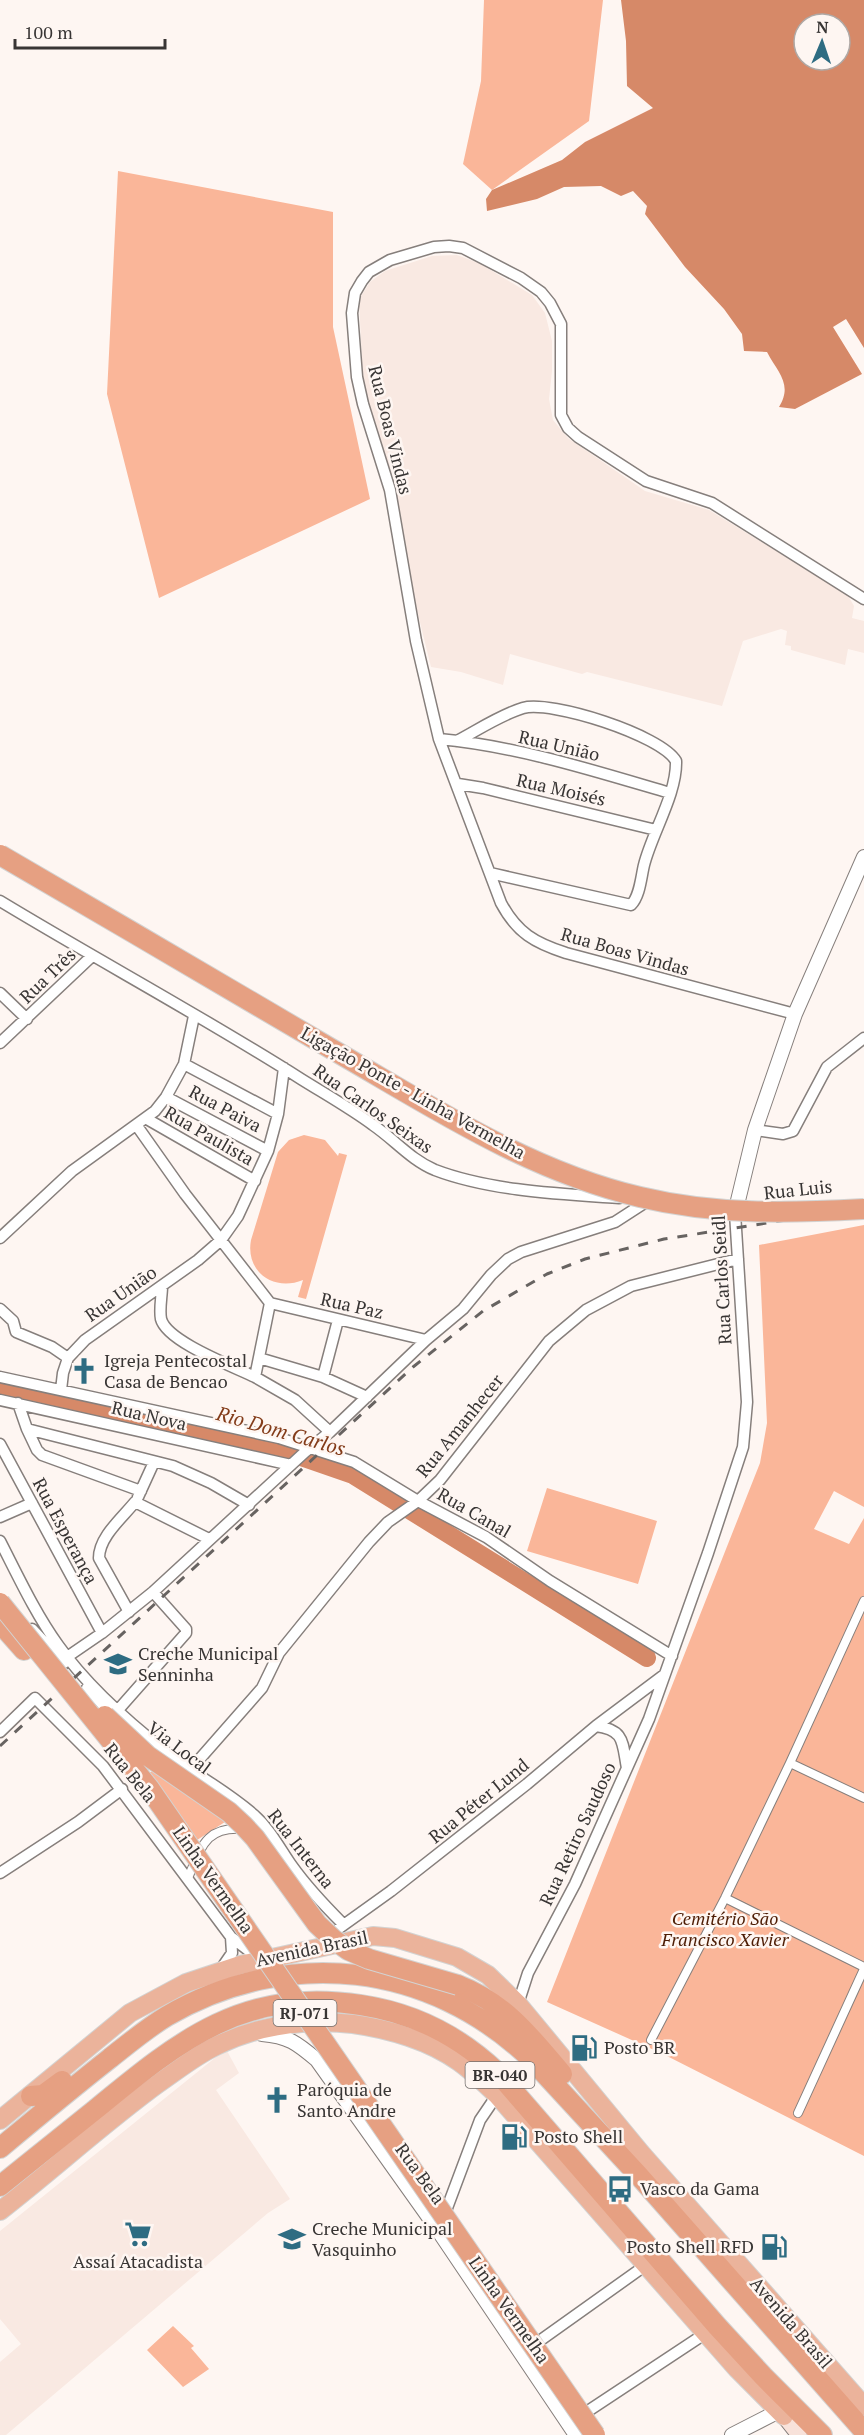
<svg xmlns="http://www.w3.org/2000/svg" width="864" height="2435" font-family="'PT Serif',serif">
<rect width="100%" height="100%" fill="#fef6f2"/>
<path fill="#f9e9e2" d="M457 255 479 263 532 295 545 313 552 341V371L549 399 553 420 568 438 645 491 709 510 847 594 854 606 852 618 864 621V653L848 649 845 665 791 650V646L785 645 787 631 781 629 743 641 722 706 587 672 582 674 510 654 503 685 461 672 431 667 417 610 393 477 379 444 363 383 359 299 370 282 385 271 432 256Z
M226 2049 239 2073 216 2090 290 2199 268 2213 6 2435H0V2362L21 2344 0 2319V2231Z"/>
<path fill="#fab699" d="M484 0H603L589 121 492 190 463 164 481 81Z
M118 171 333 212V327L370 499 159 598 107 394Z
M304 1135 325 1140 338 1156 339 1153 347 1155 306 1299 298 1297 303 1280C274 1292 245 1272 251 1240L278 1152 289 1140Z
M864 1225V1507L834 1491 814 1529 849 1544 864 1518V2156L663 2054 547 2002 760 1463 767 1423 759 1245Z
M547 1488 657 1521 638 1584 527 1551Z
M154 1771 228 1820 194 1842 147 1773Z
M173 2326 194 2346 191 2348 209 2369 183 2387 147 2350Z"/>
<path fill="#d68968" fill-rule="evenodd" d="M621 0H864V348L846 319 833 327 862 374 795 409 779 407C793 384 778 373 767 352L744 351 742 334 724 309 685 267 645 214 647 206 633 191 621 196 601 186 564 187 537 199 487 211 486 199 492 190 562 160 585 142 653 108 627 86 626 41ZM804 24H840V60H804Z"/>
<g fill="none" stroke-linecap="round" stroke-linejoin="round">
<path stroke="#d68968" stroke-width="18" d="M0 1385 275 1448 353 1475 647 1658"/>
<defs>
<path id="pedestrian" d="M790 1763 864 1798
M188 1878C201 1848 205 1826 243 1829
M725 1898 864 1967
M651 2040 725 1898 790 1763 864 1601
M798 2113 864 1969"/>
<path id="minor" d="M439 739C517 746 595 771 670 793
M457 741C478 730 500 715 523 708 551 700 661 735 676 761 677 794 652 833 644 865 641 877 640 896 631 905L490 873
M458 784 483 788 656 830
M0 901C99 961 202 1016 301 1079 325 1094 350 1108 373 1125 395 1140 411 1160 435 1170 490 1191 561 1194 619 1198
M0 993 27 1019
M795 1014 566 953C535 943 517 933 501 903L439 739 416 641 390 490 363 404 357 377 352 313 355 293 362 281 369 272 390 260 434 247 449 246 463 248 521 278 541 292 550 303 561 324V415L568 428 578 437 646 481 712 503 864 599
M0 1043 91 957
M184 1064 278 1114
M166 1097 268 1151
M147 1119 255 1181
M137 1126 185 1194 270 1303
M755 1130 783 1134 793 1131 827 1067 864 1038
M0 1238 72 1171 155 1111 166 1097 184 1064 194 1016
M162 1286C162 1296 159 1309 161 1319 167 1342 235 1367 255 1377
M270 1303 255 1377 295 1400 330 1432
M270 1303 426 1340
M0 1309 13 1321 16 1332 52 1347 68 1358
M259 1358 323 1377 367 1397
M0 1377 279 1438 354 1462 418 1501 486 1537 550 1581 672 1656
M323 1377 338 1320
M61 1390 63 1373 68 1358 85 1340 198 1260 221 1240 238 1216 268 1151 278 1114 284 1068
M0 1400 291 1465
M18 1403 27 1429 173 1466 211 1483 249 1505
M27 1429 37 1450 42 1455 141 1491
M0 1444 102 1633
M138 1497 154 1462
M0 1517 32 1503
M0 1541C18 1576 35 1613 58 1645 85 1683 128 1722 165 1751 193 1774 226 1790 254 1815 270 1829 280 1849 292 1866 307 1887 325 1906 343 1924
M129 1612 99 1558C99 1537 122 1518 135 1502L209 1539
M32 1629 64 1663
M67 1657 102 1633 153 1592 305 1452 330 1432 426 1340 463 1309 491 1275 508 1259 521 1252 615 1222 649 1200
M87 1688 113 1716
M118 1710 186 1633V1629L153 1592
M596 1726C625 1730 622 1742 627 1768
M0 1732 35 1698 103 1766 231 1937 248 1950 263 1955
M190 1770 262 1688 279 1653 369 1542 388 1522 418 1501 440 1480 549 1341 586 1310 631 1286 738 1259
M0 1873 78 1822 122 1789
M338 1929 391 1891 527 1784 596 1726 664 1675
M221 1969 232 1953 231 1937
M518 2004 528 1973 575 1884 649 1719 708 1553 743 1447 747 1402 735 1213
M444 2216 480 2120 497 2095
M531 2347 646 2265
M579 2417 706 2333"/>
<path id="tertiary" d="M735 1213 755 1130 795 1014 864 857
M262 2034C288 2036 297 2043 317 2060L438 2230 576 2435
M732 2435 779 2411"/>
<path id="secondary" d="M784 2416 799 2435"/>
<path id="trunk" d="M0 2120 130 2013 186 1983 240 1965 373 1936 395 1938 457 1957 488 1975 518 2004 641 2153 864 2406
M0 2211C54 2169 104 2123 159 2083 178 2070 195 2056 216 2046 259 2025 306 2019 353 2024 389 2029 430 2041 459 2062 473 2072 485 2084 497 2095L737 2369 784 2416"/>
<path id="motorway" d="M0 1623 24 1650
M458 1985C505 2003 531 2037 562 2074
M31 2096 43 2095 62 2081
M0 2148C36 2118 72 2088 109 2059 128 2044 147 2028 167 2016 288 1946 430 1962 531 2059L640 2177 864 2431
M0 2186C32 2160 64 2135 96 2109 180 2040 244 1987 361 2005 414 2013 458 2035 497 2072L717 2326 763 2376 822 2435"/>
</defs>
<use href="#pedestrian" stroke="#867f7c" stroke-width="10"/>
<use href="#minor" stroke="#867f7c" stroke-width="13"/>
<use href="#tertiary" stroke="#867f7c" stroke-width="16"/>
<use href="#secondary" stroke="#867f7c" stroke-width="17"/>
<use href="#trunk" stroke="#d3d3d2" stroke-width="20"/>
<use href="#motorway" stroke="#d3d3d2" stroke-width="22"/>
<use href="#pedestrian" stroke="#fff" stroke-width="8"/>
<use href="#minor" stroke="#fff" stroke-width="10"/>
<use href="#tertiary" stroke="#fff" stroke-width="14"/>
<use href="#secondary" stroke="#f8e2da" stroke-width="15"/>
<use href="#trunk" stroke="#ebb39b" stroke-width="18"/>
<use href="#motorway" stroke="#e6a082" stroke-width="20"/>
<path stroke="#676361" stroke-width="3" stroke-dasharray="10 10" stroke-linecap="butt" d="M0 1746 413 1367 483 1311 547 1274 585 1259 664 1239 864 1208"/>
<defs>
<path id="motorway-bridge" d="M0 855C112 920 223 985 335 1051 432 1107 529 1171 640 1197 715 1215 788 1213 864 1209
M0 1603 149 1788 595 2435
M105 1716 148 1756 229 1812 243 1825 255 1838 317 1924 333 1939 348 1950 369 1959 458 1985"/>
</defs>
<use href="#motorway-bridge" stroke="#d3d3d2" stroke-width="22" stroke-linecap="butt"/>
<use href="#motorway-bridge" stroke="#e6a082" stroke-width="20"/>
</g>
<defs>
<symbol id="church-bare" viewBox="-9 -9 18 18"><path d="M-1.2-6h2.4v3.5h3.3v2.4h-3.3V6h-2.4V-.1h-3.3v-2.4h3.3Z" fill="#2e6c82" stroke="#fef6f2" stroke-width="2.5" paint-order="stroke"/></symbol>
<symbol id="school-bare" viewBox="-9 -9 18 18"><path d="M0-5L7-2L0 1L-7-2ZM-4 1L0 2.5L4 1V4Q0 6-4 4Z" fill="#2e6c82" stroke="#fef6f2" stroke-width="2.5" paint-order="stroke"/></symbol>
<symbol id="fuel-bare" viewBox="-9 -9 18 18"><path d="M-5.5-6h7V0h2V4h1.3V-2.5L3-4.5l.8-.8L6-3V5H2.5V1h-1V6h-7ZM-4.2-4.7v3.2H.2V-4.7Z" fill="#2e6c82" stroke="#fef6f2" stroke-width="2.5" paint-order="stroke"/></symbol>
<symbol id="bus-bare" viewBox="-9 -9 18 18"><path d="M-5-6H5V4H4V6H2V4H-2V6H-4V4H-5ZM-3.5-4V0h7V-4ZM-3.5 1.2v1.5H-2V1.2ZM2 1.2v1.5H3.5V1.2Z" fill="#2e6c82" stroke="#fef6f2" stroke-width="2.5" paint-order="stroke"/></symbol>
<symbol id="supermarket-bare" viewBox="-9 -9 18 18"><path d="M-6-5.5h2.5l.6 2H6L4.5 2H-2.5L-4.4-4H-6ZM-1.5 3.2a1.3 1.3 0 1 0 .1 0ZM3 3.2a1.3 1.3 0 1 0 .1 0Z" fill="#2e6c82" stroke="#fef6f2" stroke-width="2.5" paint-order="stroke"/></symbol>
</defs>
<g fill-rule="evenodd">
<use href="#church-bare" x="65" y="1352" width="38" height="38"/>
<use href="#school-bare" x="99" y="1645" width="38" height="38"/>
<use href="#fuel-bare" x="565" y="2029" width="38" height="38"/>
<use href="#church-bare" x="258" y="2081" width="38" height="38"/>
<use href="#fuel-bare" x="495" y="2118" width="38" height="38"/>
<use href="#bus-bare" x="601" y="2170" width="38" height="38"/>
<use href="#supermarket-bare" x="119" y="2215" width="38" height="38"/>
<use href="#school-bare" x="273" y="2220" width="38" height="38"/>
<use href="#fuel-bare" x="755" y="2228" width="38" height="38"/>
</g>
<g text-anchor="middle" stroke-width="5" stroke-linejoin="round" paint-order="stroke">
<g fill="#fef6f2" stroke="#736f6d" stroke-width="1.5">
<rect x="273.5" y="2000" width="63" height="26" rx="4.5"/>
<rect x="465.5" y="2062" width="69" height="26" rx="4.5"/>
</g>
<g font-size="16" font-weight="bold" fill="#383534">
<text x="305" y="2019">RJ-071</text>
<text x="500" y="2081">BR-040</text>
</g>
<g font-size="18" fill="#383534" stroke="#fef6f2">
<text transform="translate(390 430) rotate(76)" y="6">Rua Boas Vindas</text>
<text transform="translate(559 746) rotate(13)" y="6">Rua União</text>
<text transform="translate(561 790) rotate(13)" y="6">Rua Moisés</text>
<text transform="translate(625 952) rotate(16)" y="6">Rua Boas Vindas</text>
<text transform="translate(48 976) rotate(-44)" y="6">Rua Três</text>
<text transform="translate(413 1093) rotate(29)" y="6">Ligação Ponte - Linha Vermelha</text>
<text transform="translate(225 1109) rotate(28)" y="6">Rua Paiva</text>
<text transform="translate(373 1109) rotate(35)" y="6">Rua Carlos Seixas</text>
<text transform="translate(209 1136) rotate(30)" y="6">Rua Paulista</text>
<text transform="translate(798 1190) rotate(-6)" y="6">Rua Luis</text>
<text transform="translate(722 1280) rotate(-93)" y="6">Rua Carlos Seidl</text>
<text transform="translate(121 1294) rotate(-35)" y="6">Rua União</text>
<text transform="translate(352 1306) rotate(13)" y="6">Rua Paz</text>
<text transform="translate(149 1416) rotate(13)" y="6">Rua Nova</text>
<text transform="translate(460 1426) rotate(-51)" y="6">Rua Amanhecer</text>
<text transform="translate(474 1513) rotate(30)" y="6">Rua Canal</text>
<text transform="translate(65 1531) rotate(62)" y="6">Rua Esperança</text>
<text transform="translate(179 1748) rotate(37)" y="6">Via Local</text>
<text transform="translate(130 1773) rotate(51)" y="6">Rua Bela</text>
<text transform="translate(479 1801) rotate(-39)" y="6">Rua Péter Lund</text>
<text transform="translate(578 1834) rotate(-65)" y="6">Rua Retiro Saudoso</text>
<text transform="translate(301 1849) rotate(52)" y="6">Rua Interna</text>
<text transform="translate(213 1880) rotate(55)" y="6">Linha Vermelha</text>
<text transform="translate(312 1949) rotate(-12)" y="6">Avenida Brasil</text>
<text transform="translate(420 2174) rotate(54)" y="6">Rua Bela</text>
<text transform="translate(509 2310) rotate(55)" y="6">Linha Vermelha</text>
<text transform="translate(791 2323) rotate(49)" y="6">Avenida Brasil</text>
</g>
<g font-size="18" fill="#383534" stroke="#fef6f2" text-anchor="start">
<text x="104" y="1367">Igreja Pentecostal<tspan x="104" dy="21">Casa de Bencao</tspan></text>
<text x="138" y="1660">Creche Municipal<tspan x="138" dy="21">Senninha</tspan></text>
<text x="604" y="2054">Posto BR</text>
<text x="297" y="2096">Paróquia de<tspan x="297" dy="21">Santo Andre</tspan></text>
<text x="534" y="2143">Posto Shell</text>
<text x="640" y="2195">Vasco da Gama</text>
<text x="312" y="2235">Creche Municipal<tspan x="312" dy="21">Vasquinho</tspan></text>
<text x="754" y="2253" text-anchor="end">Posto Shell RFD</text>
<text x="138" y="2268" text-anchor="middle">Assaí Atacadista</text>
</g>
<g font-size="18" font-style="italic" fill="#4e1d05" stroke="#fef6f2">
<text x="725" y="1925">Cemitério São<tspan x="725" dy="21">Francisco Xavier</tspan></text>
</g>
<g font-size="20" font-style="italic" fill="#833c1a" stroke="#fef6f2">
<text transform="translate(281 1431) rotate(16)" y="7">Rio Dom Carlos</text>
</g>
</g>
<g transform="translate(822 42) rotate(2)"><circle r="28" fill="#fef6f2" stroke="#afa9a6" stroke-width="1.5"/>
<path d="M0-4.5L10 22L0 15L-10 22Z" fill="#2e6c82"/>
<text y="-9" font-size="16" font-weight="bold" text-anchor="middle" fill="#383534">N</text>
</g>
<path d="M15 39v9h150v-9" fill="none" stroke="#383534" stroke-width="3"/>
<text x="24" y="39" font-size="18" fill="#383534" stroke="#fef6f2" stroke-width="4.5" paint-order="stroke">100 m</text>
</svg>
